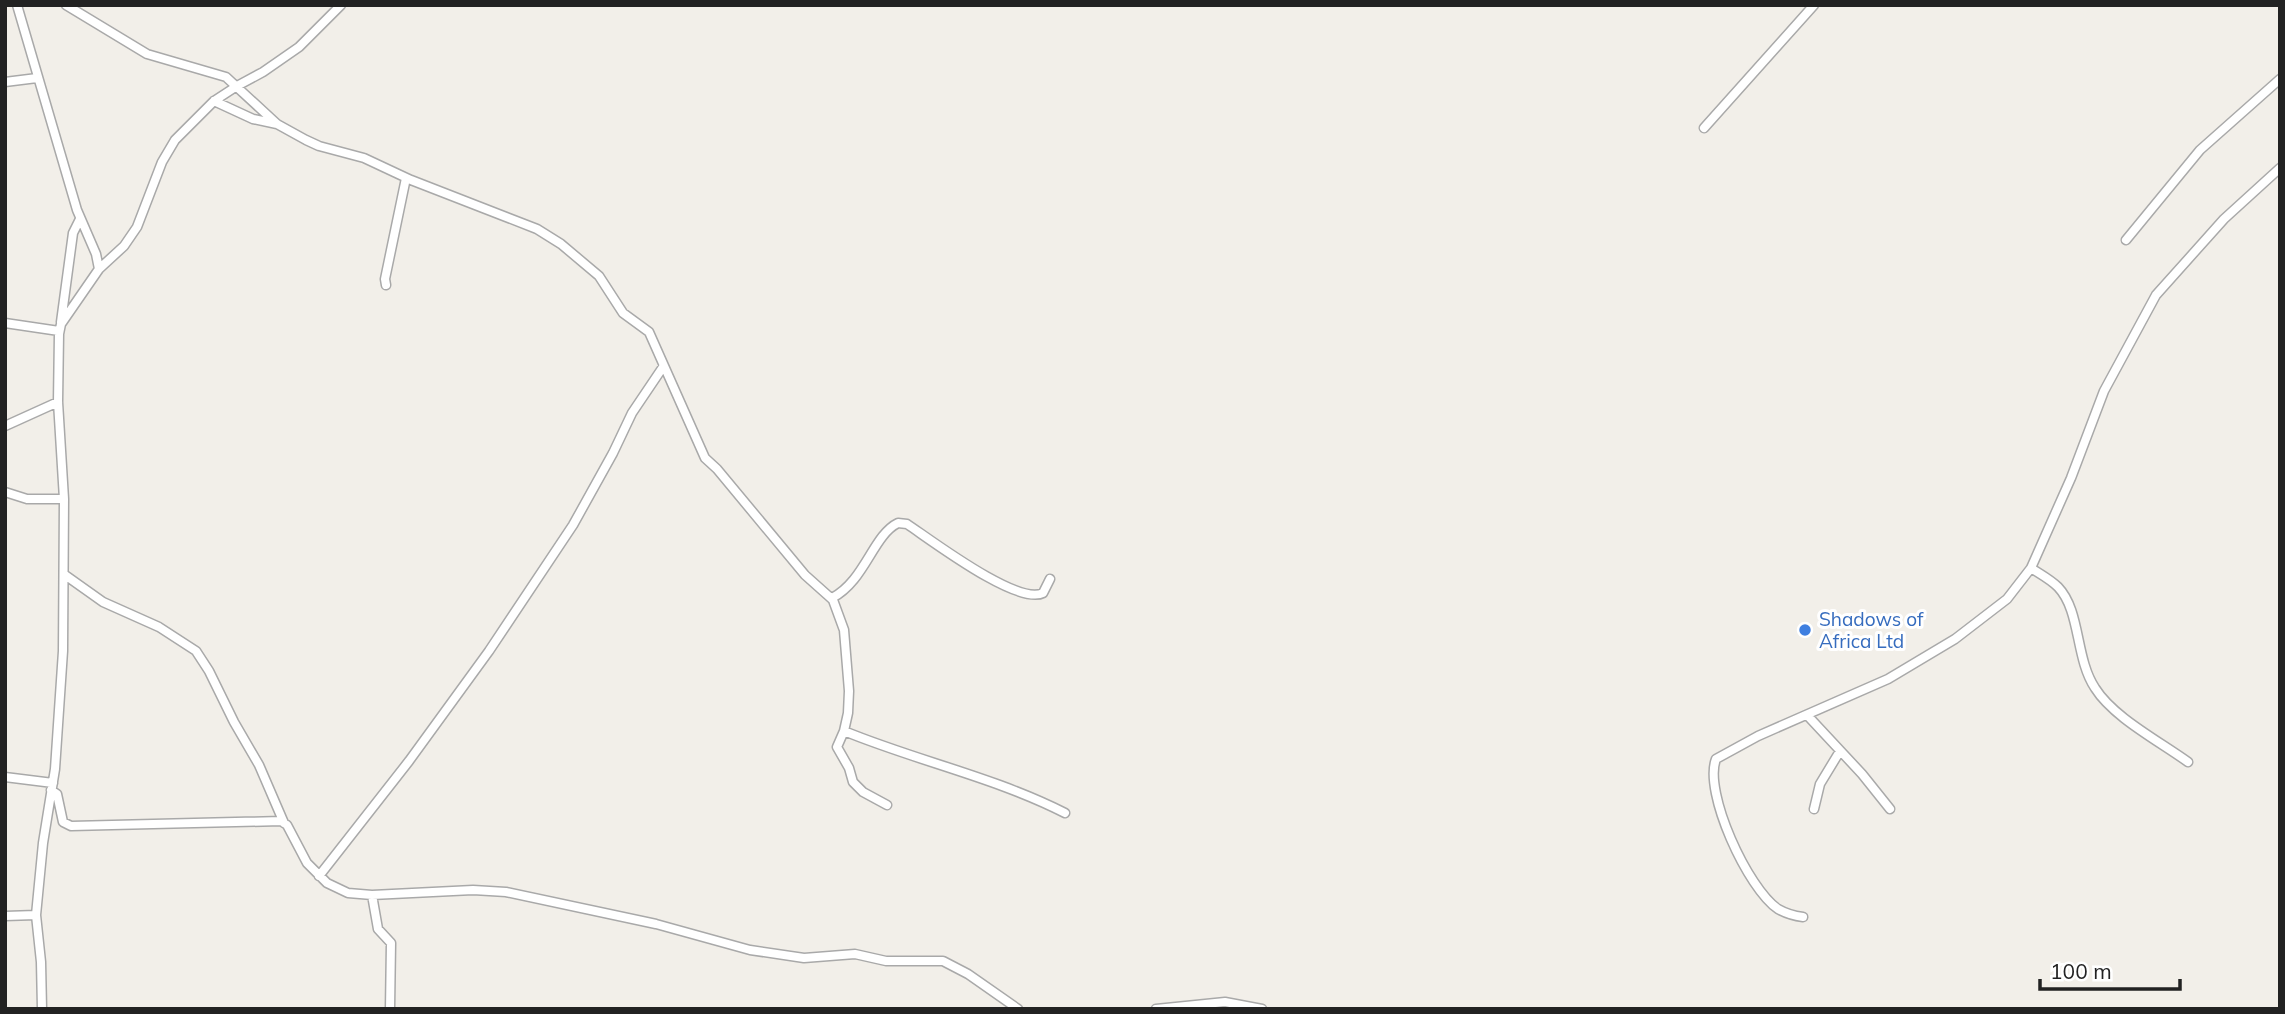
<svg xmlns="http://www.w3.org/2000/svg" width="2285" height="1014" font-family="Mulish,sans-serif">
<rect width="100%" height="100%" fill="#f2efe9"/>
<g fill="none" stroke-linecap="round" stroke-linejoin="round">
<defs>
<path id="street" d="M17 5 77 210 96 254 99 269 61 324 59 334 58 402 64 499 63 651 55 769 43 843 36 915 41 962 42 1009
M66 5 147 54 226 77 277 124 306 140 319 146 364 158 411 180 537 229 561 244 599 276 623 313 649 332 705 458 717 469 805 575 833 600 844 630 849 691 848 713 844 731 837 747 849 768 853 782 863 792 887 805
M5 82 37 78
M214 101 253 119 277 124
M1704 128 1814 5
M2126 240 2200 150 2280 79
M99 269 124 246 137 227 162 162 175 140 214 101 237 86 263 72 299 47 341 5
M386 285 385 279 406 178
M61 322 73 233 80 219
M5 323 59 331
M5 426 58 402
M5 492 27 499H64
M2031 568C2040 574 2050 579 2058 587 2081 611 2075 658 2095 688 2113 717 2159 741 2188 762
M65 575 103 602 159 627 196 651 209 671 234 722 259 765 284 823
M832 598C865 581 873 535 898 523L907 524C931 540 1018 606 1043 593L1050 579
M1807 715 1862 774 1890 809
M844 731C917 761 994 777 1065 813
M5 777 53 783
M51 790 57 794 63 822 71 826 281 821 287 825 307 863 327 883 348 893 372 895 473 890 506 892 656 924 750 950 804 958 855 954 886 961H943L968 974 1018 1009
M1814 809 1820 784 1840 751
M319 876 409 761 489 651 573 525 613 453 632 413 663 367
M372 895 378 929 391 943 390 1009
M5 916 36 915
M1803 917C1795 916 1785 913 1778 909 1748 889 1703 792 1716 759L1758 736 1888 679 1955 639 2007 599 2031 568 2071 478 2104 391 2156 295 2224 219 2280 168
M1156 1009 1225 1002 1262 1009"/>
</defs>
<use href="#street" stroke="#a9a9a9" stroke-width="11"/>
<use href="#street" stroke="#fff" stroke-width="8"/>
</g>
<circle fill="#3f7fe0" stroke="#fff" stroke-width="2.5" cx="1805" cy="630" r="7"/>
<g text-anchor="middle" stroke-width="6" stroke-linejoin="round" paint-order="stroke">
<g font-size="19" fill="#366cbe" stroke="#fff" text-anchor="start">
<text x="1819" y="626">Shadows of<tspan x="1819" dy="22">Africa Ltd</tspan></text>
</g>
</g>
<rect width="2285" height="1014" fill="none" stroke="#222222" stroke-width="14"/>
<path d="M2040 979v10h140v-10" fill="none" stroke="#222222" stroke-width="3.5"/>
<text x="2050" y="979" font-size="21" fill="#222222" stroke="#ffffff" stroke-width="5" paint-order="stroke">100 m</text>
</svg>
